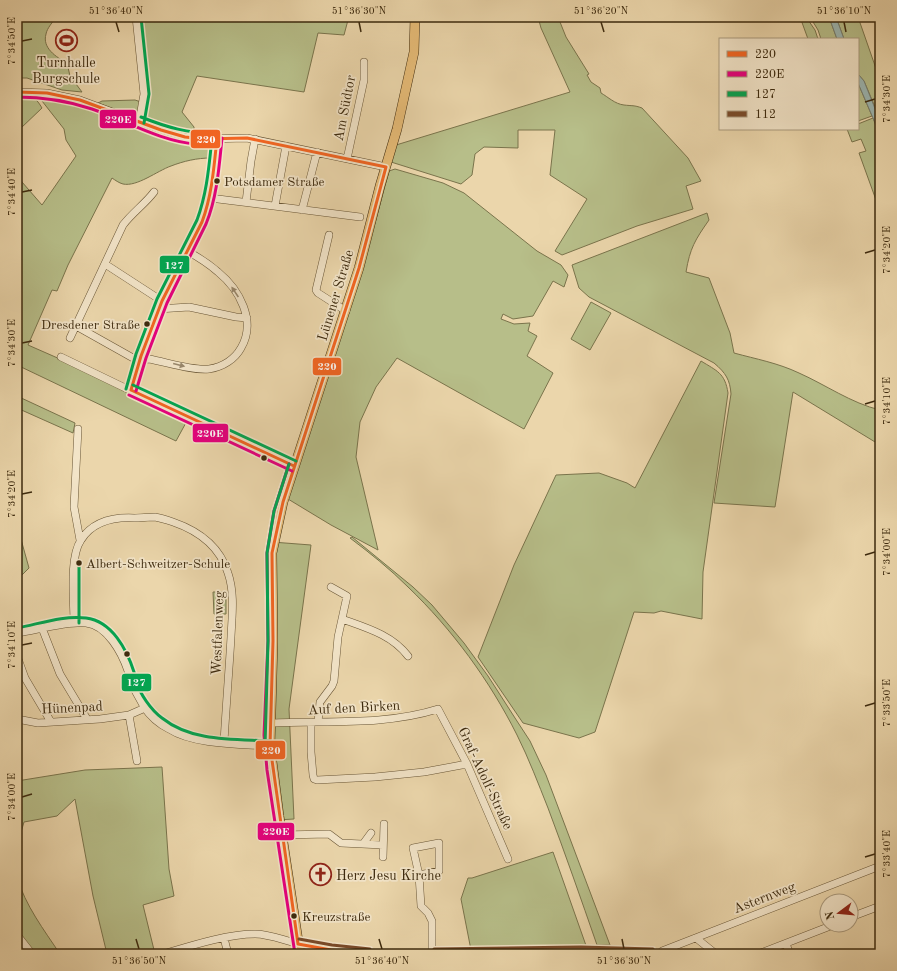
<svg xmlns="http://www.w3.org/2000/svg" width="897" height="971" font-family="'Old Standard TT',serif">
<rect width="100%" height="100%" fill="#ebd6ab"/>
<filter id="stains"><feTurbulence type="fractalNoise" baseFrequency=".005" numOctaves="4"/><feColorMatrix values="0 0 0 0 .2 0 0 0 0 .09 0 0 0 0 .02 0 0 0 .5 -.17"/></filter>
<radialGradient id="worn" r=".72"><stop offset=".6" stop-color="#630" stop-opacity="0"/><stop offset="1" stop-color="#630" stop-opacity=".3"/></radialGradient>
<path fill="#b7be89" stroke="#7a744c" d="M17 17H56C53 22 47 28 46 34 42 48 56 57 67 63L70 76 82 92 62 90 27 78H17Z
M139 17H356V20H348L344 35 318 33 304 92 197 76 182 112 194 127V137L147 122 144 115Z
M538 17H558L566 37 589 74 587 75 591 82 600 88 601 93C608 97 615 104 624 105 632 106 634 105 642 108L688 158 701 181 686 186 693 209 637 226 562 255 555 251 587 199 550 175 555 130H518V148L484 147 475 154 472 175 461 184 391 162 396 145 570 92 541 28Z
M800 17H806L815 30 818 39H808Z
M810 17H829L837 39H821L818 30Z
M836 17H858L880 80V113L878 114 864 81 858 74V39H844Z
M858 83 872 116 858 121Z
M17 95C31 95 35 96 42 108L21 128 17 120Z
M46 96 61 98 89 106 171 138 194 142 208 143 212 148 211 158C197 158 184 161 171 166 157 171 137 187 123 184 119 183 115 180 112 178L68 265 57 291 52 290 28 345 110 381 188 419 176 441 17 365V174L22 182 42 205 76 156 66 140 64 129 42 101Z
M135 100 141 102 139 112 132 116 98 103 102 101Z
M873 118C885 147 880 181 880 211L859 153 866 151 861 139 852 142 847 129H858V124Z
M395 169 443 183 464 193 537 251 561 265 568 275 564 287 553 281 533 316 513 319 503 314 501 319 514 324 530 323 528 331 537 336 527 356 553 373 524 429 397 358 376 387 360 422 356 457 378 550 331 525 288 499 375 223 389 171Z
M707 213 709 220C695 240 690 248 686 272L709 278 730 333 734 353C756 359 778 363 799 373 826 385 851 403 880 410V445L793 392 775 507 714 503 731 394C730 380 726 373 714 363L589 297 579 288 572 265Z
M591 302 611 313 590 350 571 339Z
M701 361C717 371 725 373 728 393L703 572 702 619 661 611 654 613 634 612 595 732 579 738 523 723 478 657 514 565 556 475 599 473 627 483 635 488Z
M17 396 75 423 73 433 17 408Z
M17 525 29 568 17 580Z
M352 537 413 587 432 605 464 643 488 676 515 718 530 741 546 775 610 945H597C581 899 565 853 548 808 538 783 529 759 517 735 490 681 452 629 408 587 390 569 370 553 350 538Z
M272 542 311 545 289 709 294 819 277 820 269 752Z
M213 592H226V614H214Z
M162 767 169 869 174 896 143 905 155 954H107L93 896 75 799 57 816 24 822 17 846V781L85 770Z
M553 852 589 954H577L575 948 471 950 461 899 468 878H472Z
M17 877C25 905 44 930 60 954H17Z"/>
<path fill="#9cb7b3" stroke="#767f71" d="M829 17H836L844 39H837Z
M858 74 864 81 880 121V147L876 125 858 83Z"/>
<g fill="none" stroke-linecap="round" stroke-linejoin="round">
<defs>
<path id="minor" d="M136 17 144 94 139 122
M17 92 47 93 80 100 161 130 185 137 203 139 247 138 386 167
M347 159 364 80V62
M210 198 360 217
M246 202 251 161 255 139
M275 206 286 146
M302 210 317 152
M329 235 316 290 318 293 346 311
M105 264 162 301
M158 309 189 307 236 317 247 318
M76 326 133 358 140 360 149 359C166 362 193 371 209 369 223 367 235 359 241 348 257 321 239 289 218 272 209 264 198 257 187 251
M70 338 123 225C133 212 145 204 154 192
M61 357 146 398 206 424 294 466
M131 390 141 356 162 301 202 222C213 195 214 167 217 138
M78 429 74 507 80 540
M342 619C367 628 392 635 408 656
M74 623C74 602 69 557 81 540 93 521 113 517 134 518 141 518 148 517 155 517 161 518 167 520 173 522 199 531 220 547 228 573 235 594 232 615 231 637 229 672 226 707 224 742
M42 628 60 674 87 719
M17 633C37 630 67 621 86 623 107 625 122 653 128 671 130 675 130 679 131 683 135 691 140 699 144 707 150 716 159 724 169 729 194 745 240 744 270 746
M17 656 25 678 51 722
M129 715 137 761
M17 719 38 723 100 719 129 715 145 708
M311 722V752L313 775 314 779 317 780 375 777 424 772 467 764
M318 722 320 702 332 686 334 681 338 637 347 596 331 587
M270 723C326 720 384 726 438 709L467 764 508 859
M282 835 329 834 341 843 383 845
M363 844 371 833
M383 857 384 824
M419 875 439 871V843L413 848 419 875 421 906 428 913 432 921V954
M851 917 880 906
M17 935 32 954
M224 938 228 954
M696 938 716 954
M786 944 790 954
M163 954C190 946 227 934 255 934 270 934 285 941 300 944 323 949 346 952 369 954
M434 954 581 952 646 953 652 954
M659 954 662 951 880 866
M758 954 833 925"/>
<path id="major" d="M300 954 279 816 270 746 273 641 272 553 283 502 359 268 380 186 397 129 414 52 415 17"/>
</defs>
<use href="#minor" stroke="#685535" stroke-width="8"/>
<use href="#major" stroke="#3d2a0e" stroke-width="10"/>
<use href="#minor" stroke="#f2e4c8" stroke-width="7"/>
<use href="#major" stroke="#e6bb76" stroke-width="9"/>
<defs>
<path id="bus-1" d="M17 92 47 93 80 100 161 130 185 137 203 139 247 138 386 167 359 268 283 502 272 553 273 641 270 746 298 944
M131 390 141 356 162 301 202 222C212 195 214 167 217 138
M131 390 294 466
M298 944 331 950 369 954
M434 954 581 952 652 954"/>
<path id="bus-2" d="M17 97C42 97 68 101 92 109 124 120 162 142 196 144 203 144 210 143 217 143
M136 391 146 358 167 303 206 224C217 197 219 168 222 138
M129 395 292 471
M289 464 274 511 267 553 268 641 264 735 267 770 295 954"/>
<path id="bus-3" d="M141 17 149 94 144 123
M141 117C166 127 189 134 217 133
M133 385 296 461
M126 389 136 354 157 299 197 220C207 193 209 166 212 138
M79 563V623
M17 628C39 624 63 615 86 618 112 621 127 650 134 672 135 675 135 679 136 681 140 694 151 710 162 718 192 742 234 739 270 741
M265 746 268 641 267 553 274 511 289 464"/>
<path id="bus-4" d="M299 939 332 945 370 949
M434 949 581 947 653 949"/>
</defs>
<use href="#bus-1" stroke="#f2e4c8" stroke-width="6"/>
<use href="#bus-2" stroke="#f2e4c8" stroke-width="6"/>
<use href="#bus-3" stroke="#f2e4c8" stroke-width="6"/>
<use href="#bus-4" stroke="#f2e4c8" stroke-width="6"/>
<use href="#bus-1" stroke="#f26522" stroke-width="3"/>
<use href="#bus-2" stroke="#e5007d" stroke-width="3"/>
<use href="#bus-3" stroke="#00a651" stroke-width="3"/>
<use href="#bus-4" stroke="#7a4b2a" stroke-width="3"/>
</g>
<defs><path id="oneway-solid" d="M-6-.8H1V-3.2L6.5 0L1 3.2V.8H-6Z"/></defs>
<g fill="#98876b">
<use href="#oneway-solid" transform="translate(235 292) rotate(-124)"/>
<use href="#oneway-solid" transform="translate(179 365) rotate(14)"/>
</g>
<path fill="none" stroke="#3d2a0e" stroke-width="1.5" d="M116 22 119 32M359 22 361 32M601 22 604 32M844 22 846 32M22 41 32 39M865 102 875 99M22 192 32 190M865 253 875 250M22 343 32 341M865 404 875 401M22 494 32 492M865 555 875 552M22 645 32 643M865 706 875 703M22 797 32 794M865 857 875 854M136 939 139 949M379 939 382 949M622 939 624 949"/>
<defs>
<symbol id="stadium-ring" viewBox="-11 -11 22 22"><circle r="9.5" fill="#f2e4c8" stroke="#8f2418" stroke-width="1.5"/><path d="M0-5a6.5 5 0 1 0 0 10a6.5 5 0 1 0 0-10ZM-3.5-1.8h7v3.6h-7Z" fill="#8f2418"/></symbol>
<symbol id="church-ring" viewBox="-11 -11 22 22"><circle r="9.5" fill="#f2e4c8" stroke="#8f2418" stroke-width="1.5"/><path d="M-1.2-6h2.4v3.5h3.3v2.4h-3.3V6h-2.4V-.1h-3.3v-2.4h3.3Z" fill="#8f2418"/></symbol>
</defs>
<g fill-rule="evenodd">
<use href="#stadium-ring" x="54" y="28" width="25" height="25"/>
<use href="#church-ring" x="308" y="862" width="25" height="25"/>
</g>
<g fill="#3d2a0e" stroke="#f2e4c8" stroke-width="1.5">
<circle cx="217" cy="181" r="3.5"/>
<circle cx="147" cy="324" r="3.5"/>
<circle cx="264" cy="458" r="3.5"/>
<circle cx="79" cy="563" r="3.5"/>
<circle cx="127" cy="654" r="3.5"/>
<circle cx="294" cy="916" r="3.5"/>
</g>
<g text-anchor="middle" stroke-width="3.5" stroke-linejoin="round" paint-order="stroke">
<g font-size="13" fill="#3d2a0e" stroke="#f2e4c8" text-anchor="start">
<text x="224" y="186">Potsdamer Straße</text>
<text x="140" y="329" text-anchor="end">Dresdener Straße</text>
<text x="86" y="568">Albert-Schweitzer-Schule</text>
<text x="302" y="921">Kreuzstraße</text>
</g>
<g font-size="14" fill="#3d2a0e" stroke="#f2e4c8">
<text x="66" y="67">Turnhalle<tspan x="66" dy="16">Burgschule</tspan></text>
<text x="336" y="880" text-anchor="start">Herz Jesu Kirche</text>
</g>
<g font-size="14" fill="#3d2a0e" stroke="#f2e4c8">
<text transform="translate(344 108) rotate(-79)" y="5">Am Südtor</text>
<text transform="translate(335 295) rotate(-73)" y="5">Lünener Straße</text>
<text transform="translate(217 633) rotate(-88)" y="5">Westfalenweg</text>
<text transform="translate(72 707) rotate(-3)" y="5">Hünenpad</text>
<text transform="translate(354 707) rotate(-3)" y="5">Auf den Birken</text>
<text transform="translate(486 778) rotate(65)" y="5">Graf-Adolf-Straße</text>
<text transform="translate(764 897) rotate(-21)" y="5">Asternweg</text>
</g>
</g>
<g stroke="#f2e4c8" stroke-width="1.5">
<rect x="99" y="109" width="38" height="20" rx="4" fill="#e5007d"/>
<rect x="190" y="129" width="31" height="20" rx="4" fill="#f26522"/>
<rect x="159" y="255" width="31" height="19" rx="4" fill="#00a651"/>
<rect x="312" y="357" width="30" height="19" rx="4" fill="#f26522"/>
<rect x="192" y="423" width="37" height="20" rx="4" fill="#e5007d"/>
<rect x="121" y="673" width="31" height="19" rx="4" fill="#00a651"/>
<rect x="255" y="740" width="31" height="20" rx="4" fill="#f26522"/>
<rect x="257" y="822" width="38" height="19" rx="4" fill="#e5007d"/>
</g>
<g font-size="11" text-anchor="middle" font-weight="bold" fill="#fff">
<text x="118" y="123">220E</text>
<text x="206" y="143">220</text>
<text x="174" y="269">127</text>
<text x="327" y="370">220</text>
<text x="210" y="437">220E</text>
<text x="136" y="686">127</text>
<text x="271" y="754">220</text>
<text x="276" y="835">220E</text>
</g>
<rect width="897" height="971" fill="none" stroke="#ebd6ab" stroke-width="44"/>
<rect x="719" y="38" width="140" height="92" fill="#f2e4c8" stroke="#aa9a7e"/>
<rect x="727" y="51" width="20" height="6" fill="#f26522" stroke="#aa9a7e"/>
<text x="755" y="58" font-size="12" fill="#3d2a0e">220</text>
<rect x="727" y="71" width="20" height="6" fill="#e5007d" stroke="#aa9a7e"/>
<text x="755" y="78" font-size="12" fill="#3d2a0e">220E</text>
<rect x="727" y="91" width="20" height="6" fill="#00a651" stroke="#aa9a7e"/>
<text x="755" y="98" font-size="12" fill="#3d2a0e">127</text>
<rect x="727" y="111" width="20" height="6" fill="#7a4b2a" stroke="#aa9a7e"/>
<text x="755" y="118" font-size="12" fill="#3d2a0e">112</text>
<g transform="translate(839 913) rotate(254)"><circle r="19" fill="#f2e4c8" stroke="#aa9a7e"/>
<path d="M0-3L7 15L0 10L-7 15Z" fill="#8f2418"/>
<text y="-6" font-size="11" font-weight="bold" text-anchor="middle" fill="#3d2a0e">N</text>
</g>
<rect x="22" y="22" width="853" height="927" fill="none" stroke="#3d2a0e" stroke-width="1.5"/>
<g font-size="10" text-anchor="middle" fill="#3d2a0e">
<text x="116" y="14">51°36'40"N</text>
<text x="359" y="14">51°36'30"N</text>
<text x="601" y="14">51°36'20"N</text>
<text x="844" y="14">51°36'10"N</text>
<text transform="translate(11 41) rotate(-90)" y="4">7°34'50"E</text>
<text transform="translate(886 99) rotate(-90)" y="4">7°34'30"E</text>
<text transform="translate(11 192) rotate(-90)" y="4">7°34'40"E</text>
<text transform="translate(886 250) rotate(-90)" y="4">7°34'20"E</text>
<text transform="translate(11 343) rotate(-90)" y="4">7°34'30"E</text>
<text transform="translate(886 401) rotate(-90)" y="4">7°34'10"E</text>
<text transform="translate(11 494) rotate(-90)" y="4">7°34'20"E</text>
<text transform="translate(886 552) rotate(-90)" y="4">7°34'00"E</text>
<text transform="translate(11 645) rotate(-90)" y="4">7°34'10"E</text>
<text transform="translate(886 703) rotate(-90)" y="4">7°33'50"E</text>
<text transform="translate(11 797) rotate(-90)" y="4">7°34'00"E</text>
<text transform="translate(886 854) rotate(-90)" y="4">7°33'40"E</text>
<text x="139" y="964">51°36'50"N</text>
<text x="382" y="964">51°36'40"N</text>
<text x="624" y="964">51°36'30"N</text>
</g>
<rect width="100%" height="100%" filter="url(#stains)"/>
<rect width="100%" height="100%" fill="url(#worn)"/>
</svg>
